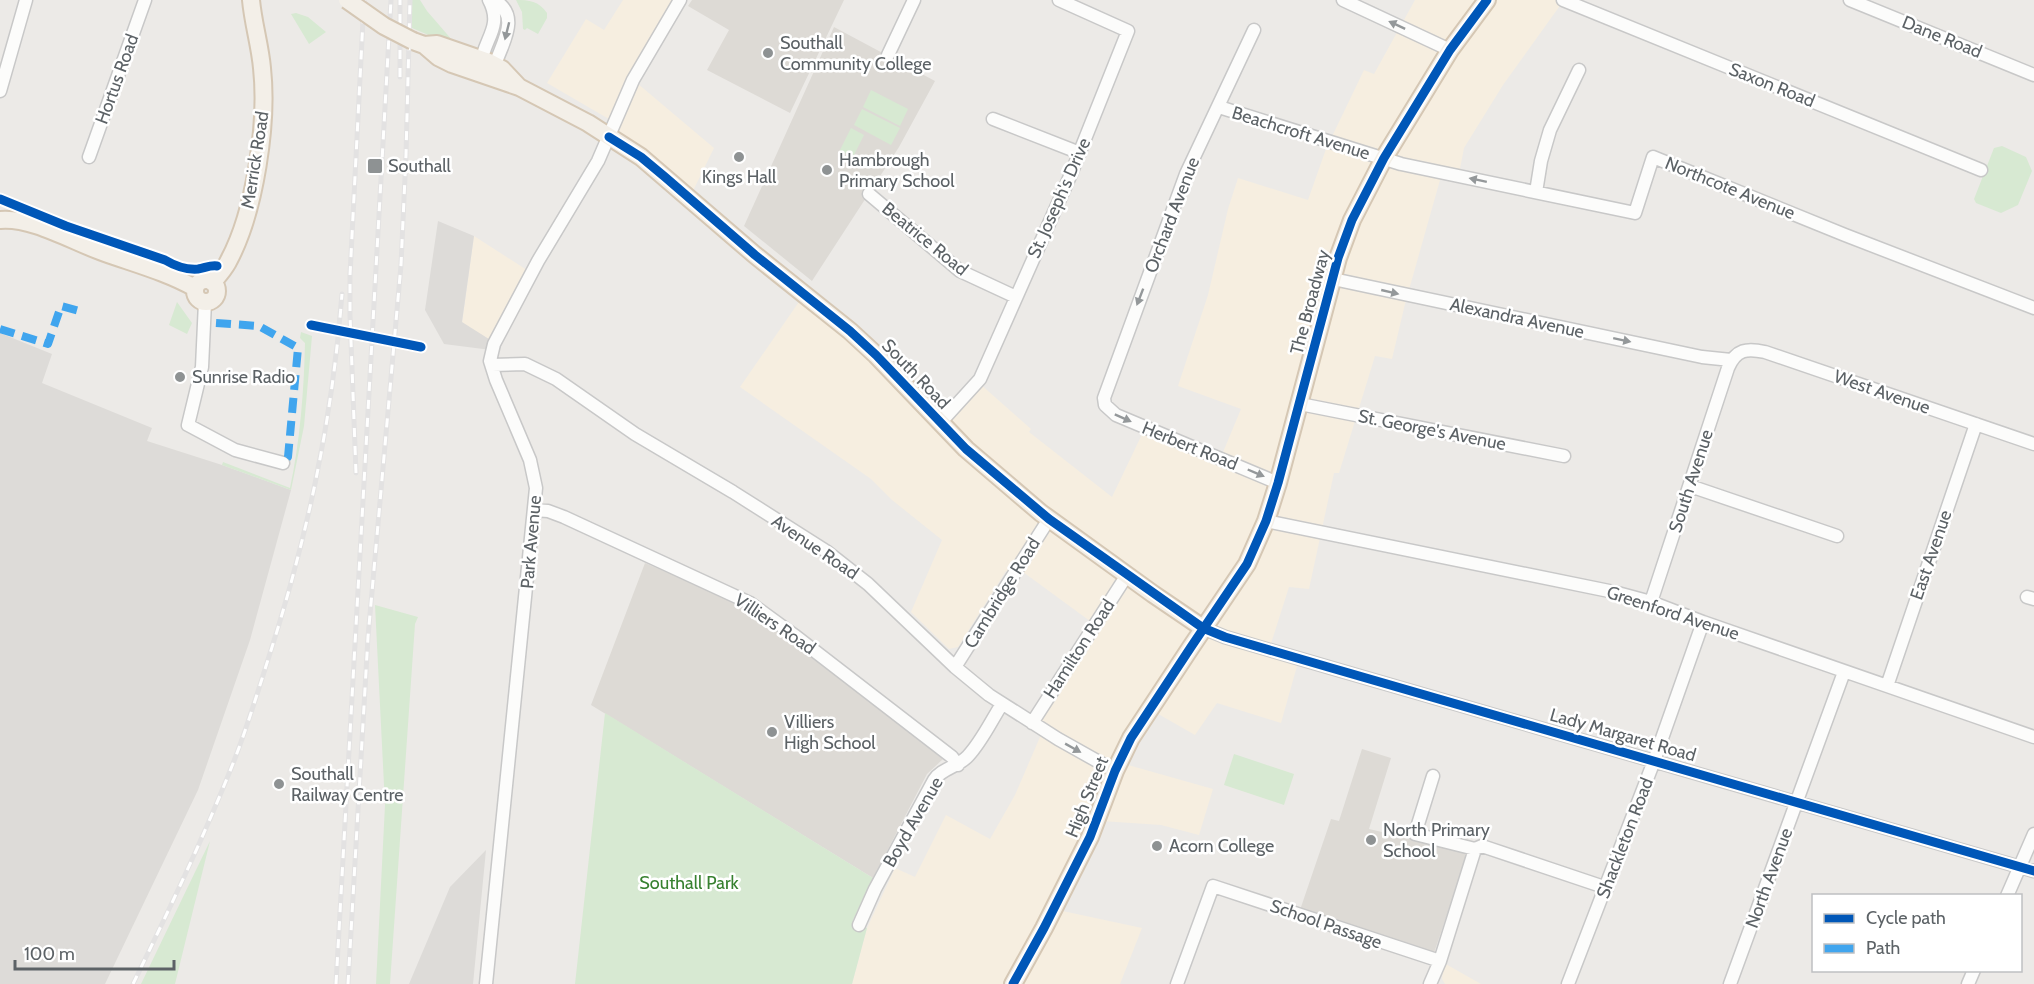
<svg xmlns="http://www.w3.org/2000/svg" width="2034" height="984" font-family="Cabin,sans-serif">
<rect width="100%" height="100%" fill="#eceae7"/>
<path fill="#f6eee0" d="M623 0H676L631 78 714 148 690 197 609 137 614 122 547 83 586 19 604 30Z
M1415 0H1564L1503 85 1464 148 1459 174 1442 173 1405 304 1392 359 1375 356 1339 473H1334L1309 589 1289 587 1269 650 1299 659 1281 723 1217 703 1195 735 1153 711 1121 763 1213 789 1199 835 1161 825 1101 821 1058 910 1142 928 1120 984H852L867 928 895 868 915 877 946 815 990 839 1015 795 1043 730 1032 723 1094 624 1023 572 1012 575 1006 571 958 647 949 649 911 612 942 540 892 500 871 479 740 387 803 296 941 424 979 383 1031 429 1029 432 1112 497 1145 428 1221 457 1241 409 1178 386 1208 295 1228 209 1238 178 1308 200 1326 149 1364 70 1374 74Z
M474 236 530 272 492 341 462 323Z
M1444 963 1481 984H1445L1442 979Z"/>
<path fill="#dddbd8" d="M438 221 474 236 462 322 492 341 491 350 444 344 425 310Z
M0 333 52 354 42 383 152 428 147 441 222 465 291 490 250 640 198 790 105 984H0Z
M486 850 473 984H409L450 887Z"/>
<path fill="#dddad5" d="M692 0H844L790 113 707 70 729 30 688 6Z
M834 27 935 81 899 147 812 281 744 226Z
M645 563 710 591 741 606 768 622 943 759 927 774 873 878 591 705Z
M1362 749 1391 758 1369 829 1468 852 1434 953 1300 910 1331 819 1339 821Z"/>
<path fill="#d7e9d2" d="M412 0H420L427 11 459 48 412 28Z
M516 0C529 0 539 1 547 13V18L538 34 527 28 525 30 523 29 522 12Z
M296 13 308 17 326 32 309 44 291 14Z
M871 90 908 109 900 126 863 107Z
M862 109 900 128 891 145 854 125Z
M851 128 864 135 853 157 840 150Z
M2002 146 2026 157 2032 171 2018 205 2001 213 1976 203 1974 199 1994 148Z
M177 302 192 323 187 334 169 325Z
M301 332 312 336 304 426 291 490 222 465 223 462 290 488C300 442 304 390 305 343L300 338Z
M375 605 418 617 415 624 390 984H376L385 805Z
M605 713 873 878 853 920 867 928 852 984H575Z
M1234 754 1294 774 1284 805 1224 785Z
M210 841 175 984H141Z"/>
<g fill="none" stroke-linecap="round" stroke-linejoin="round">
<defs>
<path id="minor" d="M494 0C520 15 504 40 496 62V66
M1343 0 1450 50
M1563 0 1981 170
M1850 0 2034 75
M1254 30 1186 174 1104 398 1105 405 1116 415 1278 483
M888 55 914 0
M481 66C482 40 504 28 489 0
M0 91 26 0
M1219 107 1401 164 1635 213 1653 157 1845 235 2034 308
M993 119 1080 153
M89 157 145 0
M1536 192 1541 161 1550 130 1579 70
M869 194 960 271 1016 297
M1333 279 1702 357 1731 360
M205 302 202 367 188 425 235 450 283 463
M492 365 525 364 556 379 635 434 733 492 826 551 868 584 955 667 989 695 1058 739 1115 771
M1300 404 1564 456
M940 423 980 379 1071 174 1128 31 1059 0
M1690 486 1837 536
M534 510 548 511 564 517 750 603 794 635 952 757 958 765
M1266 521 1614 592 1651 602 1703 622 2034 737
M2027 597 2034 599
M1651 602 1728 368C1736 349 1747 348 1765 352L2034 444
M1203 628 1225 637 1328 667 2034 871
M955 667 1049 519
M1887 686 1976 424
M1032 723 1127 575
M1433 776 1415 834 1475 849
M2007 896 2034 834
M859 925 875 889 934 780C942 768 958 767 968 756 982 741 991 721 1002 704
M486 984 536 488 530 460 496 380 490 361 494 344 538 261 598 161 633 80 680 0
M1177 984 1213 886 1440 961
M1430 984 1440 961 1475 849 1482 846 1607 888
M1568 984 1654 761 1703 622
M1730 984 1844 672
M1968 984 1974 970"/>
<path id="major" d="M413 41 424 45 438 57 452 64 519 87 588 123 641 157 755 255 850 331 876 355 966 449 1041 513 1153 594 1203 628
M424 45 437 44 489 62 502 69 518 86
M0 220C33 217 73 242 105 253 136 264 166 272 195 288
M195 291a11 11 0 1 1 22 0a11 11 0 1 1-22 0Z
M213 283C218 275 225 269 229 260 255 211 268 123 262 68 260 45 253 23 251 0
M1013 984 1044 928 1090 837 1115 771 1131 738 1191 647 1247 564 1266 521 1278 483 1338 258 1352 220 1384 158 1450 50 1487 0"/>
</defs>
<use href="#minor" stroke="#c8c8c8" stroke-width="15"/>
<use href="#major" stroke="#d5c7b4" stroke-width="20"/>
<use href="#minor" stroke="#fcfcfb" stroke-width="12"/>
<use href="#major" stroke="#f3efe8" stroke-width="16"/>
<defs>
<path id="rail" d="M400 77V0
M356 473 350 315V275L364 0
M133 984C169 910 204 837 234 761 246 730 256 698 266 666 306 543 332 424 342 294
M336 984 391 0
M348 984 368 637 401 265 406 155 410 0"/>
</defs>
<use href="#rail" stroke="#e3e2e2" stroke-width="5"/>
<use href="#rail" stroke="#fff" stroke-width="3" stroke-dasharray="9" stroke-linecap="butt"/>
<defs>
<path id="major-bridge" d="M347 0 384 26 413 41"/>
</defs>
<use href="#major-bridge" stroke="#d5c7b4" stroke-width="20" stroke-linecap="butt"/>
<use href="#major-bridge" stroke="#f3efe8" stroke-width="16"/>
<path stroke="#40a5ee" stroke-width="8" stroke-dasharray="15 8" stroke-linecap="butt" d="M216 323 259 326 298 348 288 457 283 463
M0 329 48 344 61 306 83 312"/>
<defs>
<path id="cycleway" d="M609 137 641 157 665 177 755 255 850 331 876 355 966 449 1049 519 1203 628 1225 637 1328 667 2034 871
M0 199 66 226 165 260C175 266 185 270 198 269 205 268 210 265 217 266
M311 325 421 347
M1013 984 1044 928 1090 837 1115 771 1131 738 1191 647 1247 564 1266 521 1278 483 1338 258 1352 220 1384 158 1450 50 1487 0"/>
</defs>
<use href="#cycleway" stroke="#fff" stroke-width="13"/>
<use href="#cycleway" stroke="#0057b8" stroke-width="9"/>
</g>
<defs><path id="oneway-solid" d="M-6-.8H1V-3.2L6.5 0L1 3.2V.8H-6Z" transform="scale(1.5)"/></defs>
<g fill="#94989a">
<use href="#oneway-solid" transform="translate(1397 25) rotate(-155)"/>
<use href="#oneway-solid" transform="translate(507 31) rotate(104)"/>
<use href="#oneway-solid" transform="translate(1478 180) rotate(-168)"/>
<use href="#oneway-solid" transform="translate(1390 292) rotate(13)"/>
<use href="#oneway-solid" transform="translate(1140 297) rotate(111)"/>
<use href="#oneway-solid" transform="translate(1622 340) rotate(12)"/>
<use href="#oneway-solid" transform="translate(1123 418) rotate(24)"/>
<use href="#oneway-solid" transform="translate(1256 473) rotate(23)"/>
<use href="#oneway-solid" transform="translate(1073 748) rotate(29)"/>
</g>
<g fill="#8e9293" stroke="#fff" stroke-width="2">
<circle cx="768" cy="53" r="6"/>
<circle cx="739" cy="157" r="6"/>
<rect x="367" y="158" width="16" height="16" rx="3"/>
<circle cx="827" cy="170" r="6"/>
<circle cx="180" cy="377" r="6"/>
<circle cx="772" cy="732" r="6"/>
<circle cx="279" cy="784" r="6"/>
<circle cx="1371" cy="840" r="6"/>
<circle cx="1157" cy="846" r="6"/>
</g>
<g text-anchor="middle" stroke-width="5" stroke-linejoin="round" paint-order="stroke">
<g font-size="18" fill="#5c6266" stroke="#fff">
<text transform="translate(1942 37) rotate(22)" y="6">Dane Road</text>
<text transform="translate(117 79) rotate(-70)" y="6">Hortus Road</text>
<text transform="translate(1772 85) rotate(22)" y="6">Saxon Road</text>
<text transform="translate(1301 133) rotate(17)" y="6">Beachcroft Avenue</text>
<text transform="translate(255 160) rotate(-81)" y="6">Merrick Road</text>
<text transform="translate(1730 188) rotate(22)" y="6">Northcote Avenue</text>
<text transform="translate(1059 198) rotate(-66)" y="6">St. Joseph's Drive</text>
<text transform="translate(1172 215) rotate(-69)" y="6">Orchard Avenue</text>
<text transform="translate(925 239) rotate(39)" y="6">Beatrice Road</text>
<text transform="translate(1310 302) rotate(-75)" y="6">The Broadway</text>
<text transform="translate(1517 318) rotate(12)" y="6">Alexandra Avenue</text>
<text transform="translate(916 374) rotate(46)" y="6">South Road</text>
<text transform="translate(1882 392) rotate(19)" y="6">West Avenue</text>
<text transform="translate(1432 430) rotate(11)" y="6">St. George's Avenue</text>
<text transform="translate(1190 446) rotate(22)" y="6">Herbert Road</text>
<text transform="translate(1691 481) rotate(-72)" y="6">South Avenue</text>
<text transform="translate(531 542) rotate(-85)" y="6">Park Avenue</text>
<text transform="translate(815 547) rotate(34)" y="6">Avenue Road</text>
<text transform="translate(1931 555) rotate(-71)" y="6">East Avenue</text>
<text transform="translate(1002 593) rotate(-58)" y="6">Cambridge Road</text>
<text transform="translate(1673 613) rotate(18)" y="6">Greenford Avenue</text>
<text transform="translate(775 624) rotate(34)" y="6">Villiers Road</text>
<text transform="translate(1079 649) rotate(-57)" y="6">Hamilton Road</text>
<text transform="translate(1623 735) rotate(16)" y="6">Lady Margaret Road</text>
<text transform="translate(1087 797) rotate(-68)" y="6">High Street</text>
<text transform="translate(913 822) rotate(-60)" y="6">Boyd Avenue</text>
<text transform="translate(1625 838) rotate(-69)" y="6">Shackleton Road</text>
<text transform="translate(1769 878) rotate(-70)" y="6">North Avenue</text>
<text transform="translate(1326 924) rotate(19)" y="6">School Passage</text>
</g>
<g font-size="18" fill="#5c6266" stroke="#fff" text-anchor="start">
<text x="780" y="49">Southall<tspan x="780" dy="21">Community College</tspan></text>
<text x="839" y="166">Hambrough<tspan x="839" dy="21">Primary School</tspan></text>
<text x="388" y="172">Southall</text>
<text x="739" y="183" text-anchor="middle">Kings Hall</text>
<text x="192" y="383">Sunrise Radio</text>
<text x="784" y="728">Villiers<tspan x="784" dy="21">High School</tspan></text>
<text x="291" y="780">Southall<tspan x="291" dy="21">Railway Centre</tspan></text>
<text x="1383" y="836">North Primary<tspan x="1383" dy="21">School</tspan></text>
<text x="1169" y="852">Acorn College</text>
</g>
<g font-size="18" fill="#378130" stroke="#fff">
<text x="689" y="889">Southall Park</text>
</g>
</g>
<rect x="1812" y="894" width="210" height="78" fill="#ffffff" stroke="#bec0c2" stroke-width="1.5"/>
<rect x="1824" y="914" width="30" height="9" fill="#0057b8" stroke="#bec0c2" stroke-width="1.5"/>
<text x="1866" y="924" font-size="18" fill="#5c6266">Cycle path</text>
<rect x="1824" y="944" width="30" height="9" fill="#40a5ee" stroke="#bec0c2" stroke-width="1.5"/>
<text x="1866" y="954" font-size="18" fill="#5c6266">Path</text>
<path d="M15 960v9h159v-9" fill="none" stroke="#5c6266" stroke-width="3"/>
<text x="24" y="960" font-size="18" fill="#5c6266" stroke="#ffffff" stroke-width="4.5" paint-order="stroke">100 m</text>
</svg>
